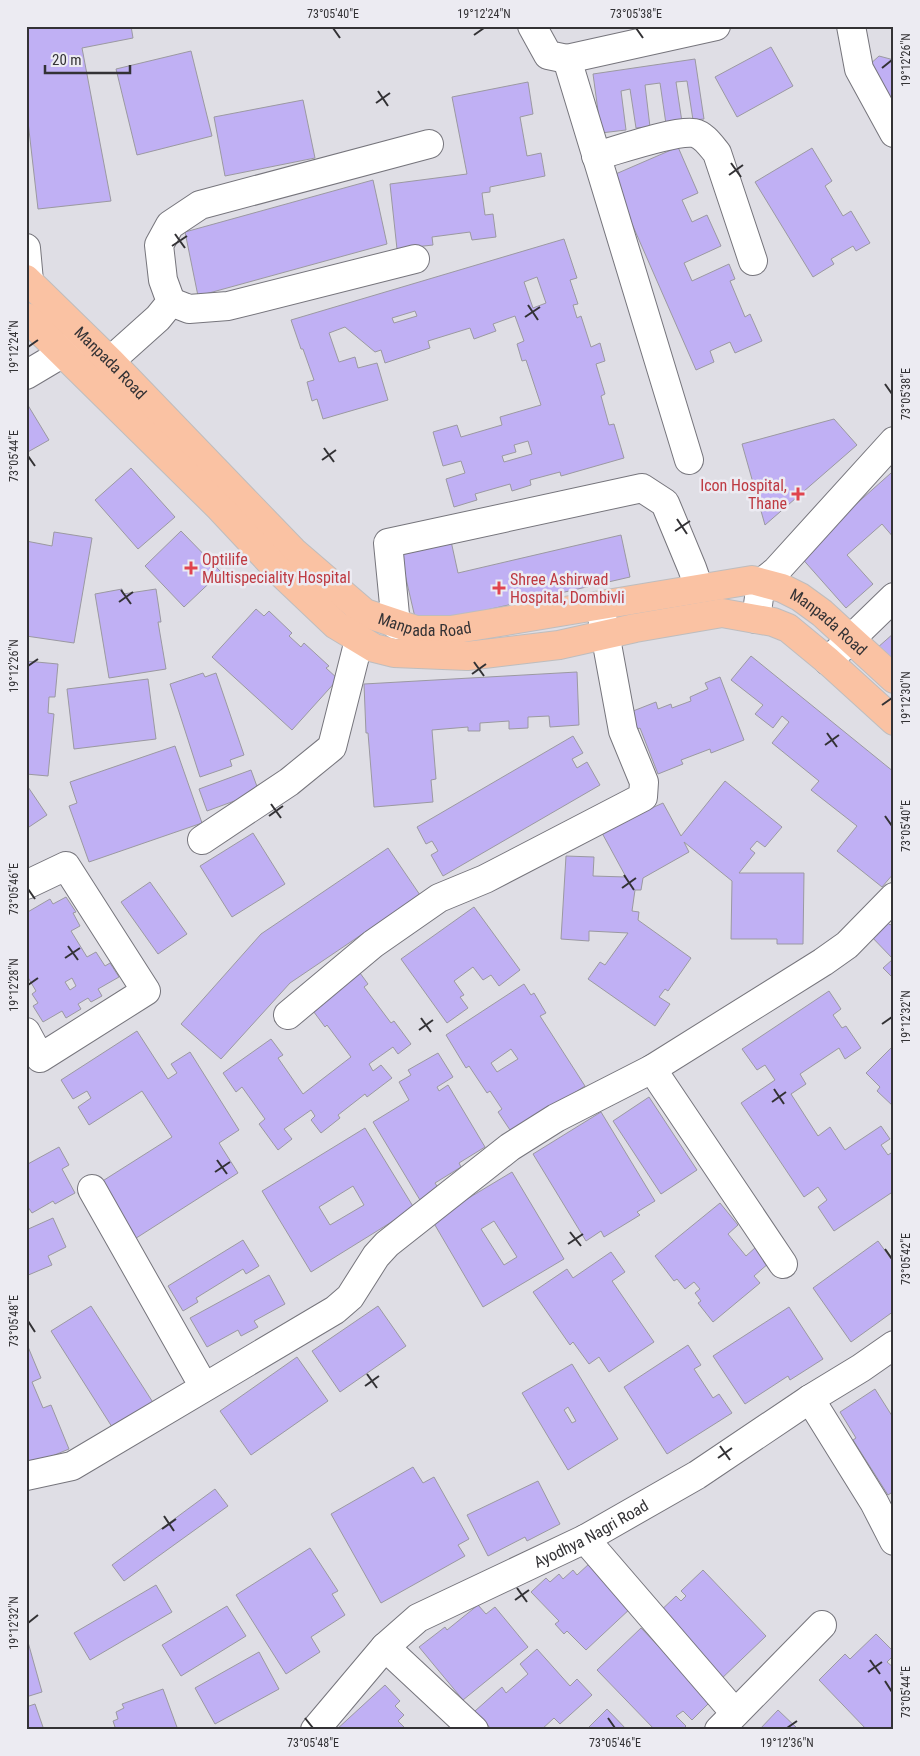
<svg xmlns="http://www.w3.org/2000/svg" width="920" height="1756" font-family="'Roboto Condensed',sans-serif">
<rect width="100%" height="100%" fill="#dfdee5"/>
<path fill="#c0b0f4" stroke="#9b99a1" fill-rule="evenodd" d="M26 26H131L133 38 82 48 111 201 38 209 26 104Z
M771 47 793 86 737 117 715 77Z
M191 51 212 136 137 155 116 69Z
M879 56 894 60V104L868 66Z
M695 59 704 119 693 120 687 81 676 82 682 122 666 124 660 83 645 85 650 127 636 128 630 89 621 91 626 130 601 133 593 74Z
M528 82 533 114 520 117 527 156 541 153 545 176 490 187V192L482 193 485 215 493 214 496 237 472 240 470 232 432 237 433 245 397 249 390 184 467 174 452 97Z
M303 100 315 158 225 176 214 117Z
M678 147 698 193 682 200 692 222 707 215 721 246 684 263 692 281 729 264 735 279 730 281 745 317 750 314 762 341 735 353 730 342 710 351 714 362 696 370 611 176Z
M812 148 832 181 825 186 843 216 851 211 870 243 856 251 853 246 831 259 834 264 813 277 755 182Z
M373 180 387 244 198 296 185 232Z
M564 239 577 278 570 280 578 304 573 305 577 318 581 316 591 347 600 343 605 361 596 364 605 394 601 396 609 425 614 424 624 458 561 476 560 472 530 480 531 485 512 491 510 484 475 494 477 500 454 507 446 479 465 473 461 461 443 466 433 432 457 425 461 437 502 425 500 417 541 405 526 360 522 361 517 344 524 341 515 316 493 324 496 331 474 339 470 328 428 341 430 348 385 363 381 350 375 352 345 327 329 333 339 362 355 357 358 368 377 363 388 400 323 419 317 399 312 401 307 382 314 380 303 349H301L291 320ZM537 277 546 303 533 308 524 282ZM415 311 417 316 394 323 392 318ZM528 441 532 454 504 462 502 456 516 452 514 445Z
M26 402 49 440 26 453Z
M834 419 857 445 765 525 742 444Z
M131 468 175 517 138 549 95 500Z
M891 473 894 476V538L882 524 847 555 873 584 846 608 799 555Z
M181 531 221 572 184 607 145 566Z
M54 532 92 538 74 643 26 636V541L52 546Z
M621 535 630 577 417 626 400 553 451 541 458 573Z
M122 589 123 594 156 589 161 622H158L166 669 109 678 95 594Z
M256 609 264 616 269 611 292 633 289 636 301 647 304 643 329 666 326 668 338 679 292 730 212 657Z
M894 633V666L877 648Z
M751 656 894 772V873L882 887 837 851 857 826 811 790 819 781 772 743 789 722 782 716 773 728 755 714 763 705 731 680Z
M26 661 58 664 55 697H49L48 713 54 714 48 776 26 774Z
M577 672 579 725 550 727 549 716 528 717V728L509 729V721L480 723V731H468V727L432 730 436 779 431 780 433 802 374 807 368 733H366L364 684Z
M203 673 205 677 216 673 244 755 230 760 232 766 200 777 170 684Z
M720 677 744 740 711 753 710 749 681 760 683 764 658 774 640 728 635 730 628 713 656 702 658 709 671 704 672 708 691 701 690 697 708 689 705 683Z
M148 679 156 739 74 749 67 689Z
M573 736 583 753 572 759 577 768 587 762 600 785 443 876 431 855 438 851 432 841 426 844 417 827Z
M175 746 202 823 89 862 69 806 77 803 70 782Z
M251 770 259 792 207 811 199 789Z
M725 781 782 827 765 847 757 841 750 849 755 853 739 873H804L803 944H777V939H731L732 881 684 842 689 852 643 878 641 890H635L632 911 639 912 638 920 691 958 668 991 665 989 659 997 670 1004 655 1026 588 979 600 962 605 965 628 933 589 931V941L561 939 566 856 594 857 593 876 626 877 602 833 650 799 654 807 663 803 681 836Z
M26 784 47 815 26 829Z
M253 833 285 884 232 917 200 866Z
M388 848 420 895 290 983 221 1059 181 1024 261 934Z
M150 882 187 934 158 954 121 902Z
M66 897 76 912 73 913 80 926 71 931 87 957 96 952 105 966 110 963 119 977 98 989 102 996 91 1002 88 998 78 1004 81 1009 66 1018 62 1011 43 1022 33 1006 38 1003 32 994 36 991 26 974V913L50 899 53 904ZM72 978 76 986 70 990 65 982Z
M474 907 520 970 499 986 491 975 483 980 473 967 454 981 464 995 460 997 468 1008 447 1023 401 959Z
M883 918 890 925 894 922V979L883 968 893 959 868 933Z
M360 973 368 984 364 987 391 1023 394 1021 411 1044 398 1054 393 1047 369 1064 373 1071 381 1065 392 1078 367 1097 365 1094 338 1115 340 1118 321 1133 311 1120 315 1116 311 1110 284 1129 292 1139 278 1150 259 1124 265 1119 242 1087 236 1092 223 1073 271 1039 283 1055 278 1058 303 1094 351 1057 327 1025 325 1027 311 1008Z
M524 984 531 995 534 993 546 1013 540 1016 585 1086 512 1133 498 1112 502 1109 490 1091 487 1093 469 1066 466 1068 446 1035ZM511 1049 518 1059 497 1072 491 1063Z
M829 991 841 1009 833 1015 842 1028 846 1026 861 1048 845 1059 839 1048 800 1074 806 1084 791 1094 818 1136 830 1127 845 1150 881 1126 890 1139 881 1145 888 1155 894 1151V1191L834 1231 818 1207 827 1200 818 1187 804 1197 741 1103 775 1080 765 1065 757 1070 742 1049Z
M137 1031 168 1079 177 1073 171 1064 190 1052 239 1130 219 1143 238 1173 130 1242 101 1182 172 1137 142 1091 89 1125 78 1107 91 1098 87 1091 73 1099 61 1080Z
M894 1045V1107L877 1091 880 1087 866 1073Z
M438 1053 453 1077 437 1087 439 1091 448 1085 485 1147 459 1163 461 1167 435 1183 439 1189 420 1200 373 1122 409 1100 399 1082 411 1075 408 1070Z
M649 1097 697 1170 661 1194 613 1121Z
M601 1112 655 1201 637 1212 640 1215 604 1237 601 1231 586 1241 533 1154Z
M365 1128 414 1208 311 1272 262 1191ZM353 1186 364 1205 330 1225 319 1207Z
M59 1147 69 1165 62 1169 75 1193 55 1204 53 1201 32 1213 26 1204V1165Z
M512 1172 564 1259 483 1307 432 1220ZM494 1221 517 1257 504 1265 481 1229Z
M720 1203 738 1225 728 1234 746 1256 756 1247 769 1263 754 1276 760 1283 713 1322 698 1303 701 1301 695 1293 700 1289 694 1282 685 1289 677 1279 674 1281 655 1256Z
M53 1218 66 1247 48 1256 52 1265 26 1276V1230Z
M243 1240 259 1266 246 1274 243 1269 196 1298 198 1302 183 1311 168 1286Z
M878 1241 894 1263V1311L851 1342 813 1288Z
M611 1252 625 1272 612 1281 654 1342 609 1372 599 1357 589 1364 573 1342 570 1345 533 1292 567 1269 573 1278Z
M269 1275 285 1304 254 1321 258 1327 241 1336 238 1330 207 1347 190 1318Z
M91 1306 154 1404 114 1430 51 1331Z
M378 1306 406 1346 340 1392 312 1351Z
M789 1307 823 1359 790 1380 788 1376 745 1404 713 1356Z
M26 1342 41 1378 32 1382 43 1408 51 1405 69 1449 26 1467Z
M688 1345 701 1365 694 1369 713 1398 719 1394 732 1413 667 1454 624 1387Z
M297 1357 328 1401 251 1455 220 1411Z
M572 1364 618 1439 568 1470 522 1393ZM568 1407 576 1421 572 1423 564 1410Z
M875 1389 894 1419V1491L888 1495 853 1440 856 1438 840 1412Z
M413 1467 423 1483 434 1477 469 1539 458 1545 465 1556 381 1603 331 1514Z
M538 1481 560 1524 527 1541 525 1537 488 1556 467 1515Z
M215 1489 228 1506 124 1581 112 1565Z
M310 1548 338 1591 332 1594 345 1615 311 1637 320 1652 286 1674 236 1595Z
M590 1563 632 1607 586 1650 567 1631 564 1634 555 1624 559 1621 531 1592 546 1578 550 1582 559 1574 563 1579 573 1570 577 1575Z
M703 1570 766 1636 718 1682 655 1616 676 1596 681 1601 686 1596 681 1591Z
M156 1585 172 1612 90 1660 74 1633Z
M478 1605 486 1614 495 1607 528 1647 463 1700 419 1647 445 1627 447 1630Z
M227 1606 246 1636 181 1676 162 1645Z
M641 1628 711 1701 692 1720 683 1711 676 1716 686 1726 682 1730H655L597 1670Z
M876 1634 894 1652V1655L887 1662 894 1668V1723L891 1726 894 1730H867L819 1680 845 1654 850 1659Z
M26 1635 42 1692 26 1697Z
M537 1649 570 1686 577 1679 592 1695 560 1724 554 1718 541 1730H492L475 1711 502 1687 506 1693 528 1674 520 1664Z
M259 1652 279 1689 215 1724 195 1688Z
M385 1685 400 1701 395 1706 404 1715 398 1721 405 1728 404 1730H336Z
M163 1689 178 1730H116L113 1721 118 1719 116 1712 124 1708 122 1704Z
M35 1704 44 1730H26V1707Z
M607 1709 627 1730H586Z
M778 1710 799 1730H759Z"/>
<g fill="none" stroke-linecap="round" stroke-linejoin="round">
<defs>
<g id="minor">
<path d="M532 26 548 55 567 59"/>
<path d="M851 26 859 69 894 133"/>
<path d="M596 156C618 150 675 130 694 133 704 135 711 146 717 153L753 261"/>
<path d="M26 248 29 281"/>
<path d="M171 302 189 309 228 306 415 259"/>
<path d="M110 361 158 318 171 302 163 280 159 245 170 225 200 205 429 144"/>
<path d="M26 375 63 353 81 338"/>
<path d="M689 460 567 59 716 26"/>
<path d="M756 619 761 583 776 571 894 441"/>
<path d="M396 625 388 543 642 488 665 503 692 568 699 588"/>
<path d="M828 661 894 597"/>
<path d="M202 840 289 782 332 747 359 640"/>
<path d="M26 885 66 866 146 991 40 1058 26 1032"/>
<path d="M288 1015 373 944 439 898 485 879 643 797 644 782 623 731 600 606"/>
<path d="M652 1069 783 1264"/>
<path d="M92 1189 204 1387"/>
<path d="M810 1399 874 1502 894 1541"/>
<path d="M26 1476 72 1466 335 1310 350 1297 376 1256 387 1244 510 1147 556 1118 652 1069 823 962 847 945 894 897"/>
<path d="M585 1539 735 1713"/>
<path d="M385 1647 474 1730"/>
<path id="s1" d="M315 1730 385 1647 418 1618 585 1539 697 1475 810 1399 861 1368 894 1345"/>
<path d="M719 1730 822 1625"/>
</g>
<g id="major">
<path id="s2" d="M26 279 110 361 293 551 365 613 416 630H451L752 580 782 588 800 597 822 613 894 679"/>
<path d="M26 317 218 506 277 569 336 625 374 648 394 653 467 656 559 645 635 628 722 613 773 622 788 628 828 661 894 721"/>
</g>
</defs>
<use href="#minor" stroke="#76757c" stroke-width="30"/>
<use href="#major" stroke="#bebdbe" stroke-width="30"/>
<use href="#minor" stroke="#fff" stroke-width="28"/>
<use href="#major" stroke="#fac2a3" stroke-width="28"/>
</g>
<path fill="none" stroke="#333235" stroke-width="2" d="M333 28 340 38M636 28 643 38M474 35 484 28M882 68 892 60M378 91 388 106M376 103 390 93M731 163 741 177M729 175 743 165M175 234 185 248M172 246 187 236M528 305 538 320M525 317 540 307M28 347 38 340M885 384 892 394M324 448 334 462M28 456 35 466M322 460 336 450M677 519 687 534M675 531 690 521M121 590 131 604M119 602 133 592M474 662 484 676M28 666 38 659M472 674 486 664M882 705 892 698M827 733 837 747M825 745 839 735M271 804 281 818M269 816 283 806M885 816 892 826M624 875 634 890M622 888 636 878M28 889 35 899M68 946 78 960M65 958 80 948M28 985 38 978M421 1018 431 1032M882 1024 892 1017M419 1030 433 1020M774 1089 784 1104M772 1102 786 1092M217 1160 227 1174M215 1172 230 1162M570 1232 581 1246M568 1244 583 1234M885 1249 892 1259M28 1321 35 1332M367 1374 377 1388M365 1386 379 1376M720 1446 730 1460M718 1458 732 1448M164 1516 174 1531M162 1529 176 1519M517 1588 527 1602M515 1600 529 1590M28 1623 38 1615M870 1660 880 1674M868 1672 882 1662M885 1681 892 1692M305 1718 313 1728M608 1718 615 1728M787 1728 797 1721"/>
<g fill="#e0444e" stroke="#ecebf2" stroke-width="2">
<path d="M795.5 486.5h5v5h5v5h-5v5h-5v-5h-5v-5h5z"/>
<path d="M188.5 560.5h5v5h5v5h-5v5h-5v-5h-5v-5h5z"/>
<path d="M496.5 580.5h5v5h5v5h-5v5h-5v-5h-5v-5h5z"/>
</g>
<g text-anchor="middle" stroke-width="5" stroke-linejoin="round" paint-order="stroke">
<g font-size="16" fill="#333235" stroke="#ecebf2">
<text dy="6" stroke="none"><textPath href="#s2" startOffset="119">Manpada Road</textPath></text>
<text dy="6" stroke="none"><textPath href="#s2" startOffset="538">Manpada Road</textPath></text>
<text dy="6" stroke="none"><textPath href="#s2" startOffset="959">Manpada Road</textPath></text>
<text dy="6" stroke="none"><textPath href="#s1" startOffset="345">Ayodhya Nagri Road</textPath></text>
</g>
<g font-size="16" fill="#be3a42" stroke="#ecebf2" text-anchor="start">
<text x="787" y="491" text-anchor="end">Icon Hospital,<tspan x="787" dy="18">Thane</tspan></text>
<text x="202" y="565">Optilife<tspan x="202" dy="18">Multispeciality Hospital</tspan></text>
<text x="510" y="585">Shree Ashirwad<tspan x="510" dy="18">Hospital, Dombivli</tspan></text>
</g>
</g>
<rect width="920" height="1756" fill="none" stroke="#ecebf2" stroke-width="55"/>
<path d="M45 65v8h85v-8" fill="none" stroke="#333235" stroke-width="2.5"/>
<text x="52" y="65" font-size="15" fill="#333235" stroke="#ecebf2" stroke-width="4" paint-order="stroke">20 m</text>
<rect x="28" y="28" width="864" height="1700" fill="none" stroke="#333235" stroke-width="2"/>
<g font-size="12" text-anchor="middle" fill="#333235">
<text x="333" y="18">73°05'40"E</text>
<text x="484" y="18">19°12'24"N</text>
<text x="636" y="18">73°05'38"E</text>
<text transform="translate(906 60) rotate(-90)" y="4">19°12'26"N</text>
<text transform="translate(14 347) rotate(-90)" y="4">19°12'24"N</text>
<text transform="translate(906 394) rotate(-90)" y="4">73°05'38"E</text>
<text transform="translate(14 456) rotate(-90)" y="4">73°05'44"E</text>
<text transform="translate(14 666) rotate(-90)" y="4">19°12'26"N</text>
<text transform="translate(906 698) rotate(-90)" y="4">19°12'30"N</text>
<text transform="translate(906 826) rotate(-90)" y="4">73°05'40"E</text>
<text transform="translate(14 889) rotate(-90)" y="4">73°05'46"E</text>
<text transform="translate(14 985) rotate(-90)" y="4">19°12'28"N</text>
<text transform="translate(906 1017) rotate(-90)" y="4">19°12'32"N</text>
<text transform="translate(906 1259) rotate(-90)" y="4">73°05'42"E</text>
<text transform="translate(14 1321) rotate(-90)" y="4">73°05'48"E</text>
<text transform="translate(14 1623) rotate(-90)" y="4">19°12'32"N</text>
<text transform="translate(906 1692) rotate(-90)" y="4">73°05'44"E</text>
<text x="313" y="1747">73°05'48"E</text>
<text x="615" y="1747">73°05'46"E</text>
<text x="787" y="1747">19°12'36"N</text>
</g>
</svg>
